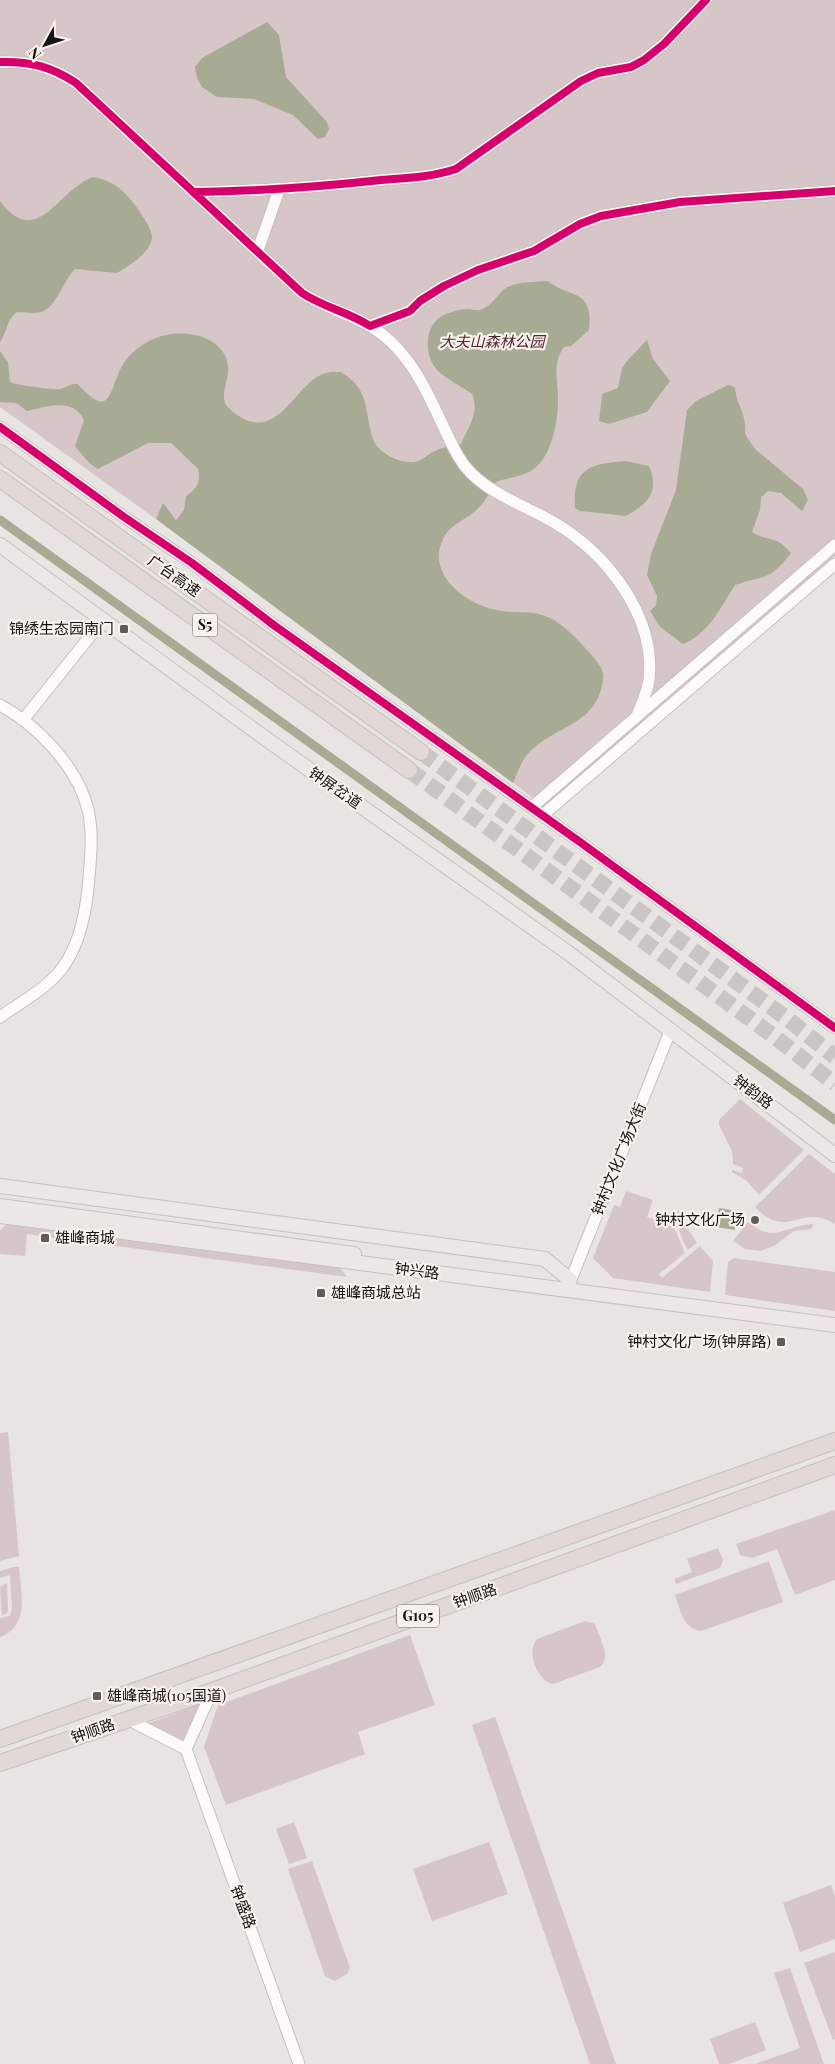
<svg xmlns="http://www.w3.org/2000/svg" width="835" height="2064" font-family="'Playfair Display','Noto Sans SC',serif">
<rect width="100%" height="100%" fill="#e8e4e1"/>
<path fill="#d7c6c7" d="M0 0H835V556L544 806 156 519 0 407Z
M740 1099 804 1150 759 1195 747 1181 732 1172V1170L742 1173 743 1168 733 1164 732 1151 719 1125V1120Z
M809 1154 835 1174V1224C801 1202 788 1242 755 1207Z
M626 1191 653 1200 647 1217 674 1227 685 1253 659 1274 662 1278 700 1246 713 1261 710 1292 613 1278 593 1258 614 1205 620 1207Z
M682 1211 686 1226 697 1243 688 1250C680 1238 678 1227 677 1212Z
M748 1222C776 1244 782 1226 813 1224L812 1229 794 1231 774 1246 760 1251 745 1249 733 1241Z
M14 1223 340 1268 347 1277 27 1234 25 1256 0 1254V1230L7 1224Z
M734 1258 835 1272V1311L725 1295 728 1262Z
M8 1432 19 1556 0 1561V1433Z
M835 1510V1580L795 1595 777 1549 752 1558 740 1555 736 1544Z
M718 1548 723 1560 720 1568 676 1584 674 1579 692 1572 687 1559Z
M769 1561 783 1602 701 1631C682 1628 681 1611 675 1595Z
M13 1567H19C21 1593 30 1627 0 1637V1618L10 1616 12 1608 10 1575 0 1578V1571Z
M7 1583 8 1611 6 1614 2 1615 0 1587Z
M585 1621 595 1624C599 1637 612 1657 600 1667L553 1684C537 1681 526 1652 537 1639Z
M410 1635 435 1705 358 1732 365 1754 226 1805 204 1747 218 1705Z
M200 1704 183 1741 147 1724Z
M495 1717 616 2064H590L472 1725Z
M294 1822 307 1858 289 1864 276 1829Z
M489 1842 508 1894 432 1921 413 1869Z
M312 1861 350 1968 347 1974 335 1981 325 1976 288 1869Z
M831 1885 835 1896V1939L800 1952 783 1903Z
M835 1952V2039L833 2040 804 1963Z
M790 1968 824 2064H755L800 2048 774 1973Z
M755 2022 766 2050 729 2064H719L710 2039Z"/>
<path fill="#a8ab94" d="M267 22 279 35 286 77 327 122 329 129 325 137 318 139 293 115 254 99 217 97 202 87 197 78 195 67 202 58Z
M93 177C119 181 132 199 145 220 148 225 152 231 152 238 150 253 129 266 117 273L75 269C63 281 56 308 41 312 34 314 24 312 17 312 6 320 8 331 0 342V201C37 251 58 189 93 177Z
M548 281C569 299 594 287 589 330L571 346 564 347C551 365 559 383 558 403 557 425 551 461 529 472 519 477 506 478 496 482 490 493 484 504 474 512 463 521 449 526 443 539 426 575 466 604 497 610 512 614 528 610 542 615 559 619 578 640 589 652 595 659 605 669 603 679 598 727 552 725 526 756 520 764 517 775 513 783L156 519 163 503 176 520 184 510 186 496C197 489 201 482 198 469L171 443H148L98 469 89 463 75 446 84 420C73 397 47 407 27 411L16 403 0 402V351L8 362 10 382C15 385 53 390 60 389 67 388 70 383 78 384 111 422 109 390 122 366 129 353 143 343 156 338 181 328 223 334 228 365 230 377 221 391 225 403 228 409 237 415 242 418 281 439 297 380 326 373 331 371 336 372 341 372 371 390 364 412 373 439 378 453 400 464 415 462 422 461 428 454 435 451 443 447 452 446 461 444 468 428 480 412 472 394 461 386 446 379 437 370 423 354 424 322 446 314 452 312 461 309 468 309 472 309 476 311 480 310 490 307 496 297 503 290 515 281 534 282 548 281Z
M647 340 653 359 670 381 647 412 609 424 599 421 602 394 618 388 622 368 627 361Z
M728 385 735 387C736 405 747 412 745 434L755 449 803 489 808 500 802 511 781 493 768 491 761 497 760 510 752 532C768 542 777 535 791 553 768 582 767 574 735 585 721 607 708 635 683 644L660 627 650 611 656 605 657 596 647 575 651 554 676 490 687 410 696 401Z
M626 461 649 466C660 491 648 504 626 516L580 511 575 508C572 467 591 464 626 461Z
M719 1208 738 1211 735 1230 716 1227Z"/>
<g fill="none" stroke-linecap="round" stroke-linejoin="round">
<path stroke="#a8ab94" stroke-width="9" d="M0 520 835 1120"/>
<path stroke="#c8c5c2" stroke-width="16" stroke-dasharray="16 8" stroke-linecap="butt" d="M421 752 789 1020 835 1057
M409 770 775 1037 835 1084"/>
<defs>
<path id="minor" d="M0 62C30 61 52 67 76 83L302 293C334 314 367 316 396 347 418 370 431 400 444 428 452 444 458 460 471 473 494 496 528 507 555 523 607 554 656 616 649 680 647 693 641 705 637 716
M195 192C257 191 319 187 381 180 407 178 432 177 456 169L581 81 598 73 631 67 644 60 664 44 706 0
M258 250 279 190
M370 326 410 311 420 301 444 286 478 270 534 251 580 224 601 216 680 202 835 191
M0 427 124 517 192 563 275 626 580 842 835 1028
M0 705C37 725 78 767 88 810 94 835 90 864 88 889 85 917 78 949 60 971 44 990 20 1003 0 1017
M23 720 103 620
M532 807 835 545
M543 815 835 564
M568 1287 671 1029
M127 1719 186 1749
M186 1749 299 2064
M186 1749 212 1691"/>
<path id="major" d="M0 545 269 741 567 952 835 1155
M0 1186 545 1259 570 1280
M0 1206 354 1254
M0 1216 835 1325"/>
<path id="highway" d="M0 453 421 752
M0 479 409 770
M0 1739 835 1441
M0 1763 212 1691 835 1465"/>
</defs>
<use href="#minor" stroke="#c4c1bf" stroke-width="13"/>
<use href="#major" stroke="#c4c2c1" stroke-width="16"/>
<use href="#highway" stroke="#c4c2c1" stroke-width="18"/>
<use href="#minor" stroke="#fcfbfa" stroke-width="11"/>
<use href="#major" stroke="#ece6e4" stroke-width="14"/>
<use href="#highway" stroke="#e2d8d5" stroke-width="16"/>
<defs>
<path id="cycleway" d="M0 62C30 61 52 67 76 83L302 293C323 307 348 312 370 326L410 311 420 301 444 286 478 270 534 251 580 224 601 216 680 202 835 191
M195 192C257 191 319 187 381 180 407 178 432 177 456 169L581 81 598 73 631 67 644 60 664 44 706 0
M0 427 124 517 192 563 275 626 580 842 835 1028"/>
</defs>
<use href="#cycleway" stroke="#f8f1ec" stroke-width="11"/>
<use href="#cycleway" stroke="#d6006c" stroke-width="8"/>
</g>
<g fill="#605c5a" stroke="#f8f1ec" stroke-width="2">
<rect x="119" y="624" width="10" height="10" rx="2.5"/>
<circle cx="755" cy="1220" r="5"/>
<rect x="40" y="1233" width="10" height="10" rx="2.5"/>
<rect x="316" y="1288" width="10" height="10" rx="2.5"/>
<rect x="776" y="1337" width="10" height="10" rx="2.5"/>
<rect x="92" y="1691" width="10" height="10" rx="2.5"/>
</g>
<g text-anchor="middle" stroke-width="4.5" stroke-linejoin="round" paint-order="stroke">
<g fill="#f8f1ec" stroke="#5a5653" stroke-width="1">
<rect x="192.5" y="613.5" width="25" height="23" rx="4"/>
<rect x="397" y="1604.5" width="42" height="23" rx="4"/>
</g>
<g font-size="14" font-weight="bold" fill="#161312">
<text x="205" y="630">S5</text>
<text x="418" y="1621">G105</text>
</g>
<g font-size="15" font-style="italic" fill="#562431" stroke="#f8f1ec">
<text x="492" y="347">大夫山森林公园</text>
</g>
<g font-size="15" fill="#161312" stroke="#f8f1ec">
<text transform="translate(174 576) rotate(35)" y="5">广台高速</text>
<text transform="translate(335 788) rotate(35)" y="5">钟屏岔道</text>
<text transform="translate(753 1092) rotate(37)" y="5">钟韵路</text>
<text transform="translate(619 1159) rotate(-68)" y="5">钟村文化广场大街</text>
<text transform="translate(417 1271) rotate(7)" y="5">钟兴路</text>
<text transform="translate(475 1596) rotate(-19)" y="5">钟顺路</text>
<text transform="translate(93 1731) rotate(-19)" y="5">钟顺路</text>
<text transform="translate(243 1907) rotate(70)" y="5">钟盛路</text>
</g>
<g font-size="15" fill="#161312" stroke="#f8f1ec" text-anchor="end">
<text x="114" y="634">锦绣生态园南门</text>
<text x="745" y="1225">钟村文化广场</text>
<text x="55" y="1243" text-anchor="start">雄峰商城</text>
<text x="331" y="1298" text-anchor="start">雄峰商城总站</text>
<text x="771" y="1347">钟村文化广场(钟屏路)</text>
<text x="107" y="1701" text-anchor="start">雄峰商城(105国道)</text>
</g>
</g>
<g transform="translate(45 45) rotate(230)" stroke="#f8f1ec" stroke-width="4" paint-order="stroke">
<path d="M0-4L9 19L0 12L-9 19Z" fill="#161312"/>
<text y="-8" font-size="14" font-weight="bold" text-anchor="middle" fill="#161312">N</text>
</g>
</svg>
